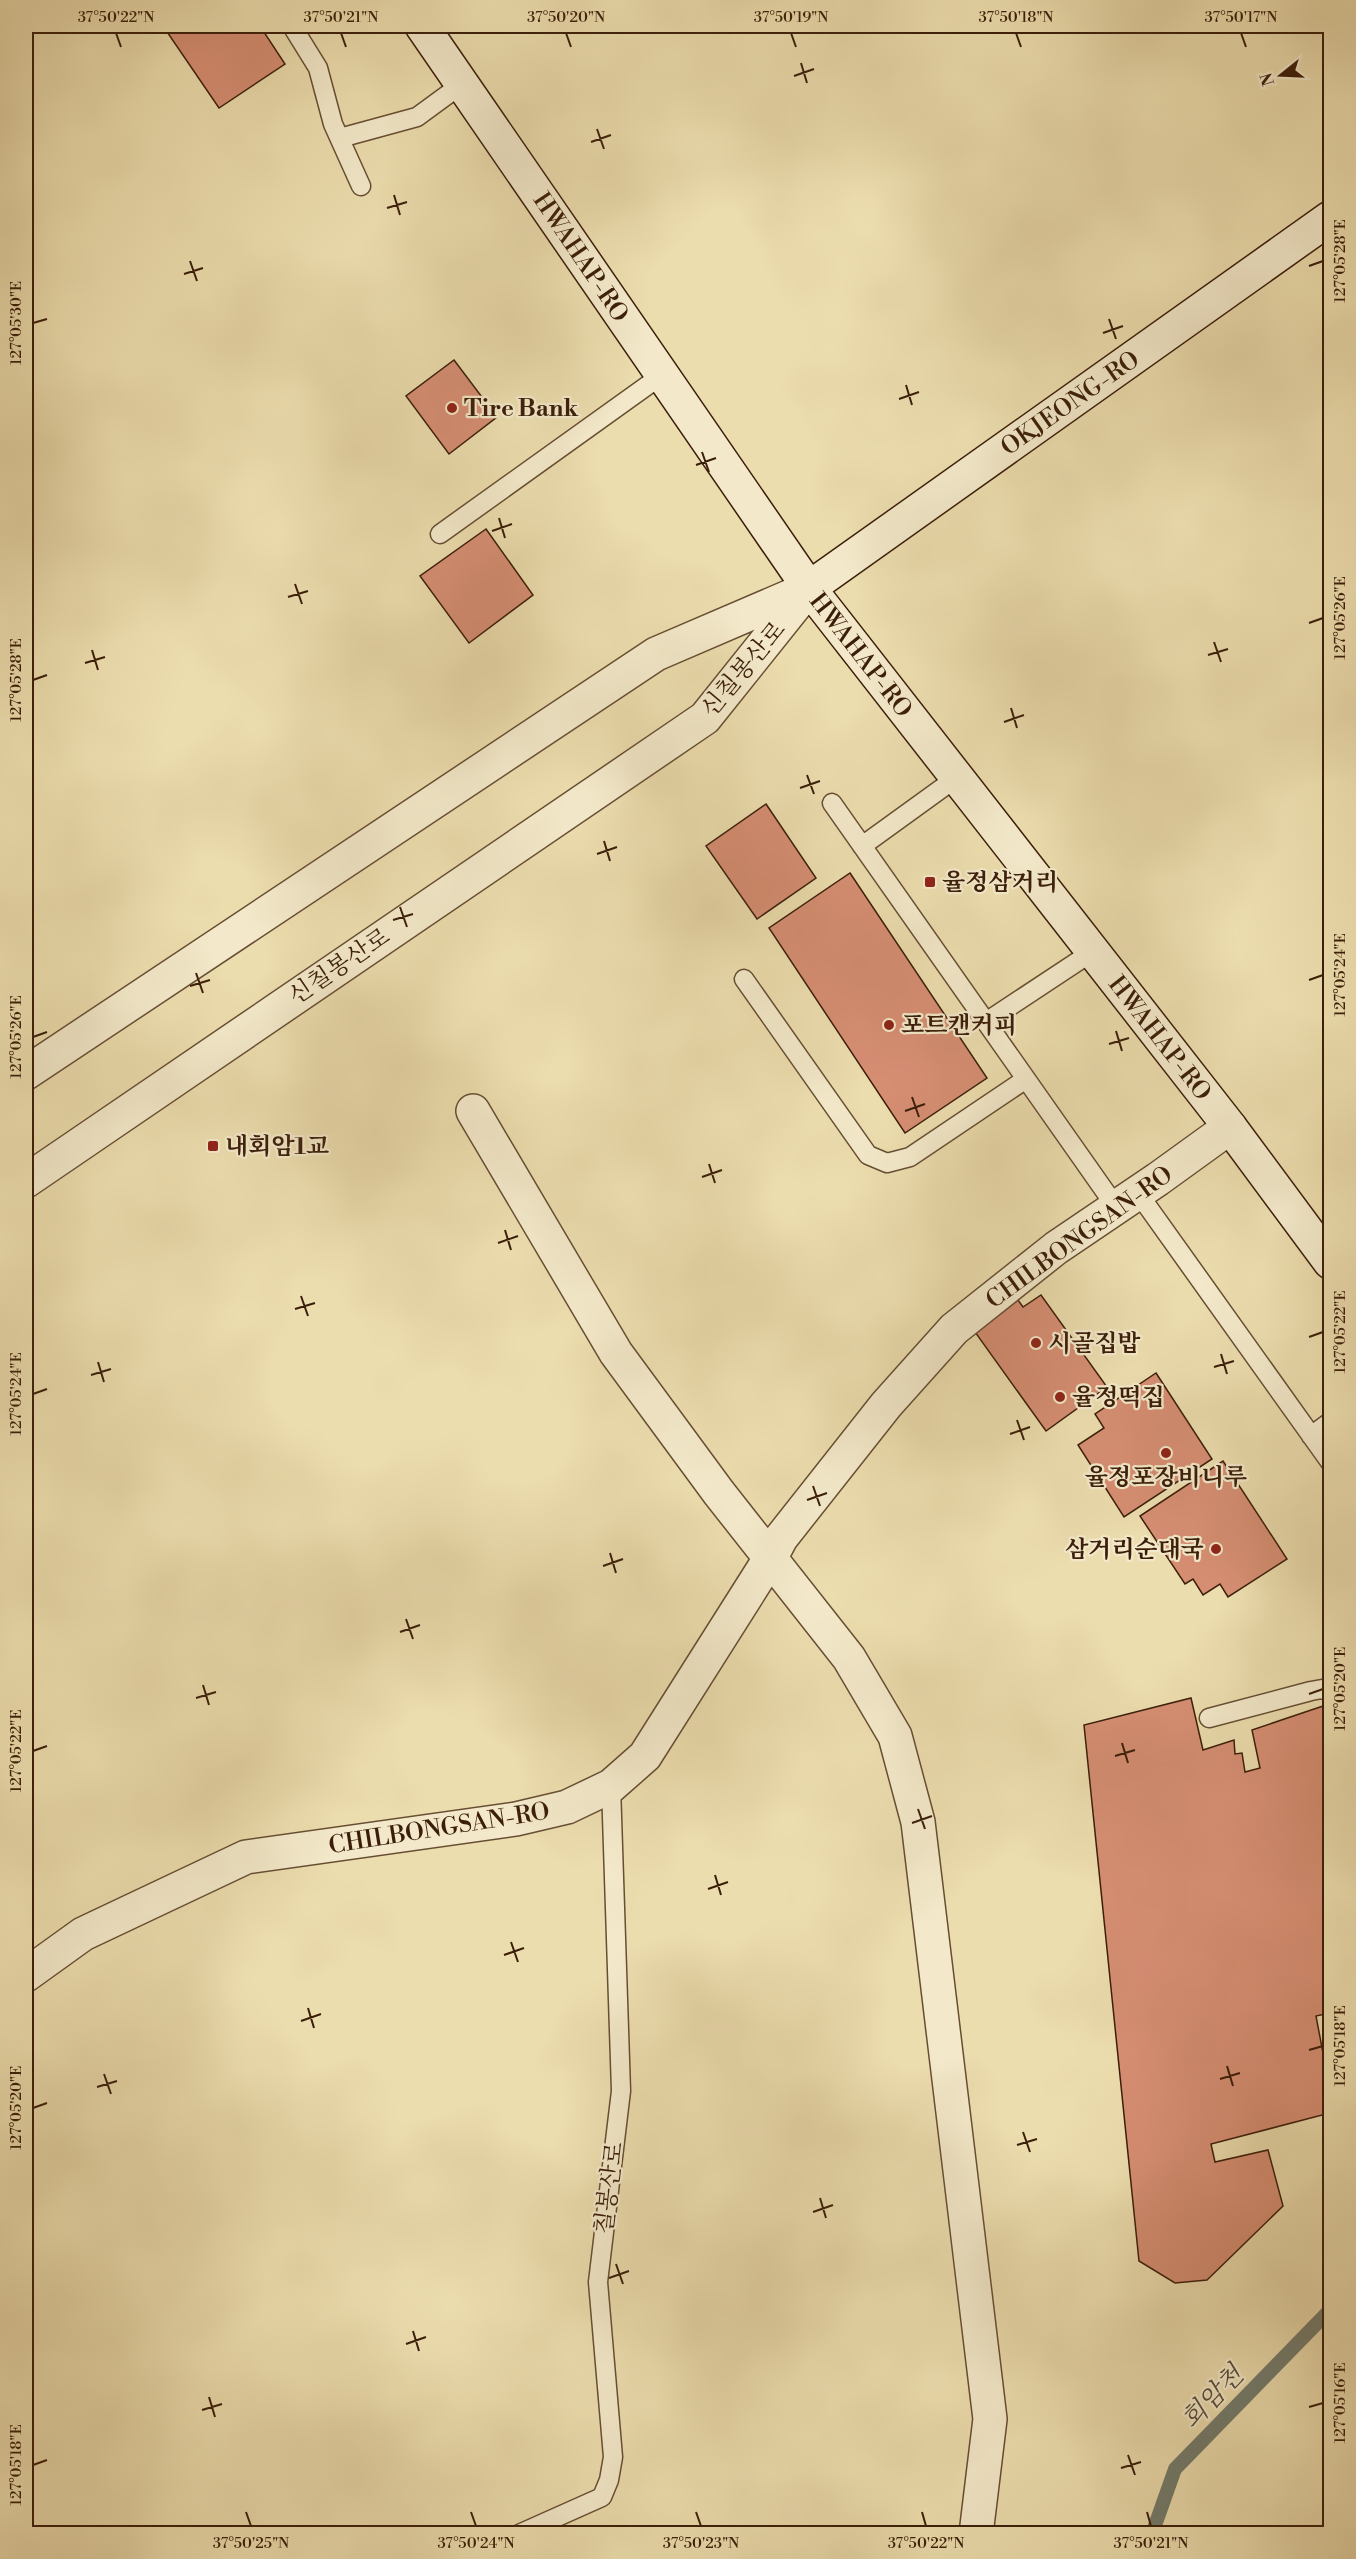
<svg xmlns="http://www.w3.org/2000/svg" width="1356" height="2559" font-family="'Libre Bodoni','Noto Serif KR',serif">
<rect width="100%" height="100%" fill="#ecddae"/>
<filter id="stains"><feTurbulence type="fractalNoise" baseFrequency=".00333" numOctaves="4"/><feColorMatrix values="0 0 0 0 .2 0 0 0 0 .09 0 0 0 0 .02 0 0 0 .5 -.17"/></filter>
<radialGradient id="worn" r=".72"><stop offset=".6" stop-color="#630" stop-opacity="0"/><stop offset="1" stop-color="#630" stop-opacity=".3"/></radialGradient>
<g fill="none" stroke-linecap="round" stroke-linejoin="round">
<path stroke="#737c6e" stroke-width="14" d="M1152 2534 1175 2469 1330 2310"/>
</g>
<path fill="#d68e73" stroke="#3b1e0a" stroke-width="1.5" d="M163 26H260L285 64 219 108Z
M454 360 497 417 449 454 406 396Z
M486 529 533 595 469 643 420 576Z
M766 804 816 878 757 919 706 846Z
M850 873 987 1078 905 1133 769 928Z
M1013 1293 1023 1307 1041 1295 1107 1387 1046 1431 970 1325Z
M1156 1373 1212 1459 1124 1517 1078 1445 1104 1428 1095 1414Z
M1223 1461 1287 1559 1228 1597 1220 1584 1203 1595 1193 1579 1185 1584 1140 1516Z
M1191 1698 1203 1750 1234 1740 1235 1754 1242 1753 1245 1772 1260 1768 1252 1730 1323 1706 1330 1740V2013L1316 2016 1330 2090V2113L1211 2144 1215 2162 1268 2150 1283 2206 1207 2280 1175 2283 1139 2261 1084 1725Z"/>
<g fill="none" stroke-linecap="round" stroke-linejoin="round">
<defs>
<path id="service" d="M292 26 318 68 333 124 361 186
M340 138 417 117 462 84
M440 534 662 375
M832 803 1116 1207
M862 846 956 778
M744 979 868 1155 887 1163 910 1157 1026 1079
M986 1022 1092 952
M1138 1193 1330 1462
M1311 1436 1330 1422
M1209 1718 1311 1691 1322 1689 1330 1692
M519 2534 602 2497 609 2480 613 2457 598 2282 621 2091 611 1786"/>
<path id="minor" d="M473 1111 616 1353 719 1493 849 1658 895 1736 918 1822 990 2419 976 2534
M26 1975 83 1934 246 1857 516 1819 567 1807 611 1786 645 1756 771 1557 781 1538 886 1405 954 1329 1056 1248 1158 1179 1230 1127"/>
<path id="tertiary" d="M26 1073 656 654 805 590
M26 1181 705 718 809 588"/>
<path id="secondary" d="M422 26 809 588 1230 1127 1330 1262
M809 588 1330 218"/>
</defs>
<use href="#service" stroke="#674e33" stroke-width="21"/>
<use href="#minor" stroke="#674e33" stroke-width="36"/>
<use href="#tertiary" stroke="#674e33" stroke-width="36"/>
<use href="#secondary" stroke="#3b1e0a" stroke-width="36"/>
<use href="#service" stroke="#f3e9ca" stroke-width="18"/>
<use href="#minor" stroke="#f3e9ca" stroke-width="33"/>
<use href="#tertiary" stroke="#f3e9ca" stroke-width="33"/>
<use href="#secondary" stroke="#f3e9ca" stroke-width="33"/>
</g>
<path fill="none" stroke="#3b1e0a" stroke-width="2" d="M116 33 121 47M341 33 346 47M566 33 571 47M791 33 796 47M1016 33 1021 47M1241 33 1246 47M801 63 807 83M794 76 814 69M597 129 604 149M591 142 611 135M394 195 400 215M387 208 407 202M190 261 197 281M1309 266 1323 261M184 274 203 268M1109 319 1116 339M33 323 47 319M1103 333 1123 326M906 385 912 405M899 399 919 392M702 452 709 472M696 465 716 458M499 518 505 538M492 531 512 524M295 584 302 604M288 597 308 591M1309 623 1323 618M1214 642 1221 662M92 650 98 670M1208 655 1228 649M85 663 105 657M33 680 47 675M1011 708 1017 728M1004 722 1024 715M807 775 814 794M800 788 820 781M604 841 610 861M597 854 617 847M400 907 407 927M393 920 413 914M196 973 203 993M1309 980 1323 975M190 986 210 980M1116 1031 1122 1051M33 1037 47 1032M1109 1044 1129 1038M912 1097 919 1117M905 1111 925 1104M709 1164 715 1183M702 1177 722 1170M505 1230 511 1250M498 1243 518 1236M301 1296 308 1316M295 1309 315 1303M1309 1337 1323 1332M1221 1354 1227 1374M98 1362 104 1382M1214 1367 1234 1361M91 1375 111 1369M33 1394 47 1389M1017 1420 1024 1440M1010 1434 1030 1427M813 1486 820 1506M807 1500 827 1493M610 1553 616 1573M603 1566 623 1559M406 1619 413 1639M400 1632 420 1625M203 1685 209 1705M1309 1694 1323 1689M196 1698 216 1692M1122 1743 1128 1763M33 1751 47 1746M1115 1756 1135 1750M918 1809 925 1829M912 1823 932 1816M715 1875 721 1895M708 1889 728 1882M511 1942 518 1962M504 1955 524 1948M308 2008 314 2028M301 2021 321 2014M1309 2050 1323 2046M1227 2066 1233 2086M104 2074 111 2094M1220 2079 1240 2073M97 2087 117 2081M33 2108 47 2103M1023 2132 1030 2152M1017 2145 1037 2139M820 2198 826 2218M813 2212 833 2205M616 2264 623 2284M609 2278 629 2271M413 2331 419 2351M406 2344 426 2337M209 2397 215 2417M1309 2407 1323 2403M202 2410 222 2404M1128 2455 1135 2475M33 2465 47 2460M1121 2468 1141 2462M246 2512 251 2526M471 2512 476 2526M696 2512 701 2526M922 2512 926 2526M1147 2512 1151 2526"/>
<g fill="#8f2418" stroke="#f3e9ca" stroke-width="2">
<circle cx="452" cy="408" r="6"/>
<rect x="924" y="876" width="12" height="12" rx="3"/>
<circle cx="889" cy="1025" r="6"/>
<rect x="207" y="1140" width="12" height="12" rx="3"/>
<circle cx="1036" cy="1343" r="6"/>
<circle cx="1060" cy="1397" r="6"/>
<circle cx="1166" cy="1453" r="6"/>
<circle cx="1216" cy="1549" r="6"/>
</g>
<g text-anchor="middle" stroke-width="4.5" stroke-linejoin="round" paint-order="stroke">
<g font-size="24" fill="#3b1e0a" stroke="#f3e9ca">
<text transform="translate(581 257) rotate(56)" y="8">HWAHAP-RO</text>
<text transform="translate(1070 403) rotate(-35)" y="8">OKJEONG-RO</text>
<text transform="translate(861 655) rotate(52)" y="8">HWAHAP-RO</text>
<text transform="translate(743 669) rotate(-50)" y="8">신칠봉산로</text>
<text transform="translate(339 966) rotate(-34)" y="8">신칠봉산로</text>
<text transform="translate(1160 1038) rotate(52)" y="8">HWAHAP-RO</text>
<text transform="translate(1079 1237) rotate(-36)" y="8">CHILBONGSAN-RO</text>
<text transform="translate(439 1828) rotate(-9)" y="8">CHILBONGSAN-RO</text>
<text transform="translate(609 2188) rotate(-83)" y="8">칠봉산로</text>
</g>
<g font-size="24" font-weight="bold" fill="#3b1e0a" stroke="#f3e9ca" text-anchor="start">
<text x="464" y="416">Tire Bank</text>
<text x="942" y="890">율정삼거리</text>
<text x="901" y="1033">포트캔커피</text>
<text x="225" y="1154">내회암1교</text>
<text x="1048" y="1351">시골집밥</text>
<text x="1072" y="1405">율정떡집</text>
<text x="1166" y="1485" text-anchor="middle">율정포장비니루</text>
<text x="1204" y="1557" text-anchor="end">삼거리순대국</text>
</g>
<g font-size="26" font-style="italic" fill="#574d3c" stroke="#f3e9ca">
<text transform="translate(1212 2397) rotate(-46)" y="9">회암천</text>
</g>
</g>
<rect width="1356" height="2559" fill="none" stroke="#ecddae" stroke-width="66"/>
<g transform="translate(1281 75) rotate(252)" stroke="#f3e9ca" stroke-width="4.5" paint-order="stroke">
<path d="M0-4.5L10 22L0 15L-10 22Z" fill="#3b1e0a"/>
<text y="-9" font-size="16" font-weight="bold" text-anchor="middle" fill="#3b1e0a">N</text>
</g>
<rect x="33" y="33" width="1290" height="2493" fill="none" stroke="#3b1e0a" stroke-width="2"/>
<g font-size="15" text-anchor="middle" fill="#3b1e0a">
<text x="116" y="22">37°50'22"N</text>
<text x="341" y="22">37°50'21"N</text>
<text x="566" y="22">37°50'20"N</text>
<text x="791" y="22">37°50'19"N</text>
<text x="1016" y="22">37°50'18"N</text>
<text x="1241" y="22">37°50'17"N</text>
<text transform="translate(1340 261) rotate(-90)" y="5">127°05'28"E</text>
<text transform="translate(16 323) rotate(-90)" y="5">127°05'30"E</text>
<text transform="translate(1340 618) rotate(-90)" y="5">127°05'26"E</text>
<text transform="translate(16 680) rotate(-90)" y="5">127°05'28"E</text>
<text transform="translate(1340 975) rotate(-90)" y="5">127°05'24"E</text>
<text transform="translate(16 1037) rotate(-90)" y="5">127°05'26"E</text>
<text transform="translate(1340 1332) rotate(-90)" y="5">127°05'22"E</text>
<text transform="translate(16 1394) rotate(-90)" y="5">127°05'24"E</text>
<text transform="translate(1340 1689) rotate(-90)" y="5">127°05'20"E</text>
<text transform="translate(16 1751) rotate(-90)" y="5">127°05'22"E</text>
<text transform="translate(1340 2046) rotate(-90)" y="5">127°05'18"E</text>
<text transform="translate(16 2108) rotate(-90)" y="5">127°05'20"E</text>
<text transform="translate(1340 2403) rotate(-90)" y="5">127°05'16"E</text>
<text transform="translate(16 2465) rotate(-90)" y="5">127°05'18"E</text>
<text x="251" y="2548">37°50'25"N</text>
<text x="476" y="2548">37°50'24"N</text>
<text x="701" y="2548">37°50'23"N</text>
<text x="926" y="2548">37°50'22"N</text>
<text x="1151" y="2548">37°50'21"N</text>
</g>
<rect width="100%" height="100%" filter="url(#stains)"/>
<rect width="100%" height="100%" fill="url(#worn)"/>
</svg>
